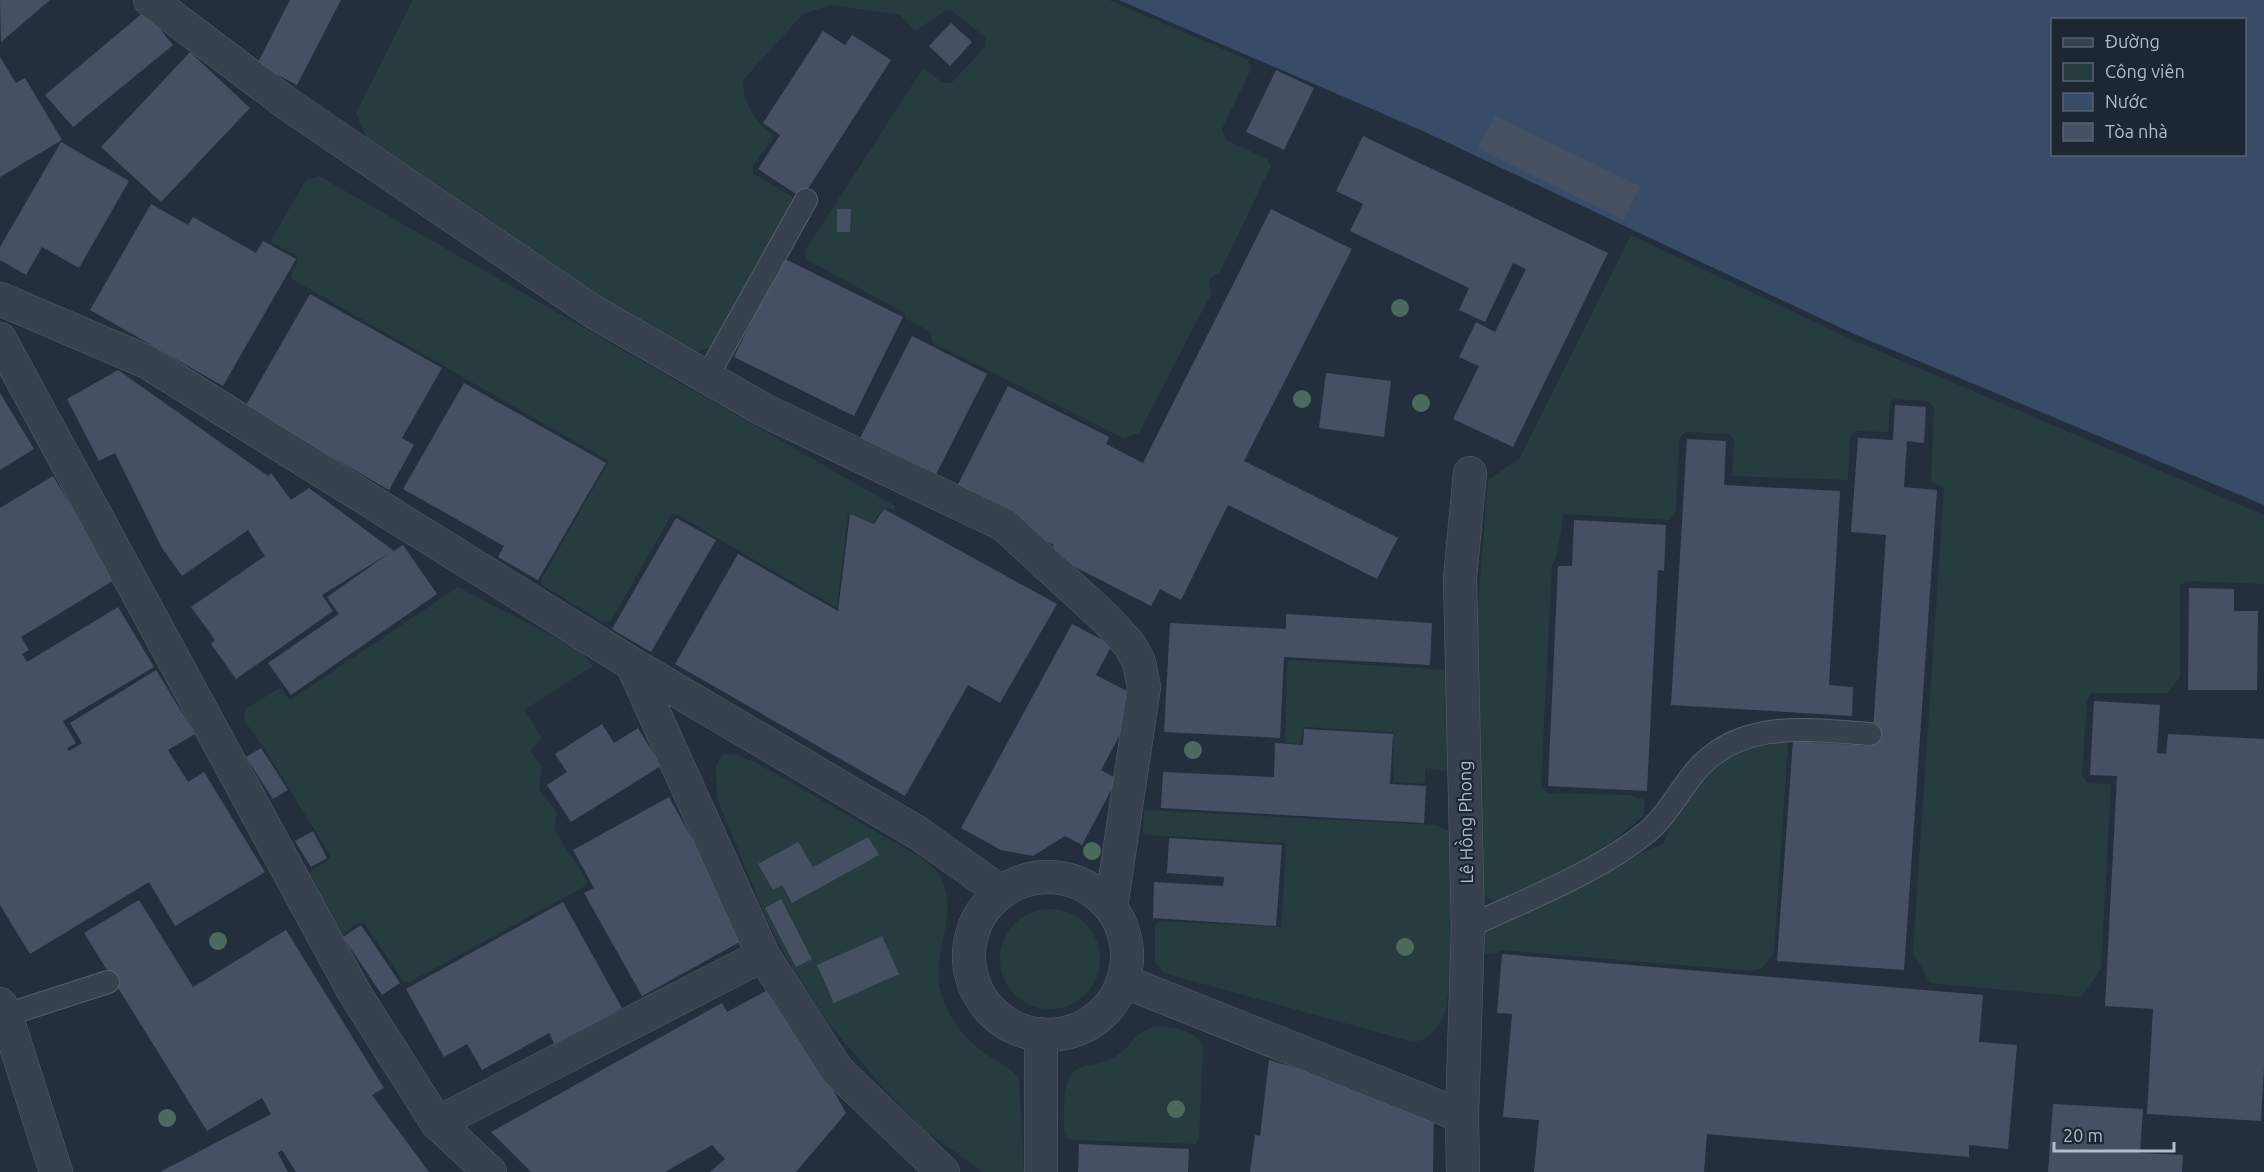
<svg xmlns="http://www.w3.org/2000/svg" width="2264" height="1172" font-family="Ubuntu,sans-serif">
<rect width="100%" height="100%" fill="#242f3e"/>
<path fill="#263c3f" d="M413 0H1109L1248 60 1251 69 1222 129 1226 140 1267 159 1271 166 1220 272 1209 279 1211 294 1139 433 1123 438 932 342 931 332 905 318V313L807 260 805 251 923 68 943 83H951L985 47 986 38 951 10 945 11 915 31 900 15 831 5 803 14 744 79C740 101 757 123 774 136L753 166V173L794 198 721 343 697 352 585 291 369 145 356 113Z
M319 176 895 506 894 510 883 508 873 523 848 513 837 608 676 514H672L611 621 603 622 542 585 541 580 609 461 290 278 298 260 297 255 272 243V238L306 180Z
M1631 235 1853 340 2264 515V584L2187 581 2180 586V677L2167 693H2091L2087 701 2082 775 2087 783 2111 784 2101 969 2081 997 1930 983 1913 952 1944 488 1931 482 1934 407 1928 401 1893 399 1890 405 1888 432 1856 431 1850 437 1848 480 1732 476 1734 440 1729 434 1685 432 1679 439 1676 510 1670 520 1564 514 1556 558 1552 565 1541 785 1547 793 1629 795 1645 800 1643 816 1597 854 1500 905 1481 893 1478 607 1488 480 1520 458Z
M458 587 581 651 593 666 524 710 542 738 530 751 542 767 539 789 557 813 554 829 587 881 585 886 410 982H404L364 923H358L342 935 308 874 331 857 264 748 244 720 245 709 280 688 290 700Z
M1290 660 1447 670 1449 766 1444 771 1425 768V781L1422 784 1394 782 1393 732 1304 727 1300 744 1285 743 1287 663Z
M1779 740 1788 744 1774 953 1762 968 1752 971 1501 950 1497 954 1477 952 1474 929 1664 843C1685 783 1714 752 1779 740Z
M734 754 757 763 920 857C925 862 933 867 937 872 964 908 929 955 941 993 948 1017 963 1037 983 1052 996 1062 1009 1065 1019 1079L1024 1172H983L925 1131 880 1084 829 1024 797 976 769 925 717 798 716 765 722 755Z
M1147 810 1435 825 1454 833 1456 944 1445 1013 1438 1027 1425 1039 1413 1042 1164 973 1155 962V927L1158 921 1281 927 1286 846 1285 843 1147 835 1143 833 1144 811Z
M1000 959a50 50 0 1 1 100 0a50 50 0 1 1-100 0Z
M1160 1026C1176 1028 1195 1030 1203 1046L1199 1138 1196 1144 1073 1140 1066 1138C1062 1127 1064 1116 1064 1105 1067 1050 1092 1075 1119 1054 1137 1041 1133 1030 1160 1026Z"/>
<path fill="#394c67" fill-rule="evenodd" d="M1119 0H2264V505L1854 334 1423 131ZM2052 20H2244V154H2052Z"/>
<path fill="#455162" d="M0 0H50L1 42Z
M290 0H341L297 85 257 64Z
M145 11 173 45 73 127 45 95Z
M951 23 972 42 950 66 929 46Z
M823 31 845 45 852 35 891 60 802 198 758 169 780 135 763 123Z
M190 52 250 108 161 202 101 147Z
M0 57 16 83 25 78 62 140 0 177Z
M1276 70 1314 88 1284 150 1246 132Z
M1495 116 1640 186 1624 220 1478 149Z
M1363 136 1608 253 1513 447 1453 419 1479 366 1459 357 1476 322 1495 332 1526 269 1513 263 1485 322 1459 310 1469 288 1350 231 1363 204 1336 191Z
M61 142 129 181 79 268 42 247 26 275 0 260V247Z
M151 204 188 225 193 217 256 253 263 241 296 259 223 386 90 310Z
M837 209H851L850 232H837Z
M1271 209 1352 249 1244 461 1398 538 1377 579 1228 505 1181 600 1160 589 1151 606 1050 554 1054 545 953 494 1008 386 1109 437 1106 444 1143 463Z
M783 258 903 317 854 416 734 357Z
M310 294 442 368 402 438 414 445 389 490 245 407Z
M912 336 987 374 934 478 859 440Z
M118 370 268 476 271 473 291 500 309 488 394 551 403 545 437 594 291 695 268 663 339 614 327 597 391 552 322 595 333 611 236 679 211 644 215 640 191 607 265 556 248 530 182 576 162 548 115 453 99 461 67 399Z
M1326 373 1391 381 1384 437 1319 428Z
M464 383 606 463 538 580 498 557 504 546 403 489Z
M0 393 34 449 0 470Z
M1895 405 1926 407 1924 443 1907 441 1904 487 1937 490 1904 970 1777 961 1793 741 1872 746 1886 535 1851 532 1858 438 1893 440Z
M1687 439 1726 441 1724 485 1840 491 1829 685 1853 687 1852 716 1671 705Z
M53 476 116 579 21 637 29 650 22 654 27 662 118 607 154 667 63 721 76 743 67 748 69 751 82 743 70 723 156 670 195 734 168 750 188 782 204 772 265 872 175 926 149 882 30 954 0 905V508Z
M884 509 1057 604 1000 703 968 685 905 796 675 664 738 554 838 611 850 514 874 524Z
M676 518 716 540 651 652 612 629Z
M1574 520 1666 525 1664 571 1658 570 1647 791 1548 786 1558 566H1572Z
M2189 588 2234 589V611H2258L2257 690H2188Z
M1286 614 1432 623 1430 665 1284 657 1280 738 1164 732 1170 623 1286 629Z
M1072 624 1112 645 1096 675 1140 698 1101 770 1117 779 1082 845 1065 836 1033 856 1001 850 961 828Z
M2094 701 2160 705 2157 753 2166 754 2168 734 2264 739V1067L2261 1121 2147 1114 2153 1009 2105 1006 2117 776 2090 775Z
M602 724 614 743 638 728 661 766 571 822 547 785 567 772 555 754Z
M1304 729 1393 734 1390 784 1426 786 1424 823 1161 808 1163 772 1274 777 1275 743 1303 745Z
M261 748 288 790 273 799 246 757Z
M669 797 747 938 642 996 584 893 594 888 573 850Z
M313 831 327 858 311 867 295 841Z
M868 837 879 855 792 903 782 885 773 890 758 864 798 842 813 867Z
M1169 838 1282 845 1276 926 1153 918 1154 882 1223 886 1224 877 1167 873Z
M781 899 812 959 796 967 765 908Z
M139 900 193 987 286 930 384 1088 372 1095 429 1172H296L282 1150 278 1153 288 1172H160L271 1114 262 1098 207 1131 84 933Z
M563 902 622 1008 555 1045 549 1033 482 1070 467 1044 444 1057 406 989Z
M361 925 400 983 382 995 343 937Z
M882 936 899 974 834 1003 817 965Z
M1502 954 1983 995 1979 1042 2017 1045 2008 1149 1969 1145V1157L1707 1134 1704 1172H1534L1539 1120 1503 1117 1512 1014 1497 1013Z
M775 986 846 1113 796 1172H710L725 1159 712 1145 665 1172H531L491 1132 722 1003 727 1012Z
M1269 1060 1434 1109 1433 1172H1250L1255 1135 1260 1136Z
M2053 1104 2143 1109 2140 1153 2183 1155 2182 1172H2048Z
M1079 1144 1189 1149 1188 1172H1078Z"/>
<g fill="none" stroke-linecap="round" stroke-linejoin="round">
<defs>
<path id="lane" d="M707 377 806 200
M1468 927C1527 899 1595 874 1646 833 1666 817 1679 791 1695 772 1740 718 1808 730 1870 734
M6 1015 108 982"/>
<path id="street" d="M150 0 289 105 592 311 764 410 1004 525 1104 617 1129 644 1139 662 1144 687 1111 907
M0 299 147 362 632 664 918 833 1001 892
M0 339 354 992 437 1123 490 1172
M632 664 763 955 837 1070 943 1172
M969 956a79 79 0 1 1 158 0a79 79 0 1 1-158 0Z
M1123 981 1462 1116
M0 1004 6 1015 56 1172
M1041 1034V1172
M437 1123 763 955
M1463 1172 1462 1116 1468 927 1460 578 1470 473"/>
</defs>
<use href="#lane" stroke="#565f6c" stroke-width="24"/>
<use href="#street" stroke="#565f6c" stroke-width="34"/>
<use href="#lane" stroke="#38414e" stroke-width="22"/>
<use href="#street" stroke="#38414e" stroke-width="33"/>
</g>
<g fill="#4b6a5d">
<circle cx="1400" cy="308" r="9"/>
<circle cx="1302" cy="399" r="9"/>
<circle cx="1421" cy="403" r="9"/>
<circle cx="1193" cy="750" r="9"/>
<circle cx="1092" cy="851" r="9"/>
<circle cx="218" cy="941" r="9"/>
<circle cx="1405" cy="947" r="9"/>
<circle cx="1176" cy="1109" r="9"/>
<circle cx="167" cy="1118" r="9"/>
</g>
<g text-anchor="middle" stroke-width="4.5" stroke-linejoin="round" paint-order="stroke">
<g font-size="18" fill="#b4bcc9" stroke="#1d2633">
<text transform="translate(1466 822) rotate(-91)" y="6">Lê Hồng Phong</text>
</g>
</g>
<rect x="2051" y="18" width="195" height="138" fill="#1d2633" stroke="#59626f" stroke-width="1.5"/>
<rect x="2063" y="38" width="30" height="9" fill="#38414e" stroke="#59626f" stroke-width="1.5"/>
<text x="2105" y="48" font-size="18" fill="#b4bcc9">Đường</text>
<rect x="2063" y="63" width="30" height="18" fill="#263c3f" stroke="#59626f" stroke-width="1.5"/>
<text x="2105" y="78" font-size="18" fill="#b4bcc9">Công viên</text>
<rect x="2063" y="93" width="30" height="18" fill="#394c67" stroke="#59626f" stroke-width="1.5"/>
<text x="2105" y="108" font-size="18" fill="#b4bcc9">Nước</text>
<rect x="2063" y="123" width="30" height="18" fill="#455162" stroke="#59626f" stroke-width="1.5"/>
<text x="2105" y="138" font-size="18" fill="#b4bcc9">Tòa nhà</text>
<path d="M2054 1142v9h120v-9" fill="none" stroke="#b4bcc9" stroke-width="3"/>
<text x="2063" y="1142" font-size="18" fill="#b4bcc9" stroke="#1d2633" stroke-width="4.5" paint-order="stroke">20 m</text>
</svg>
